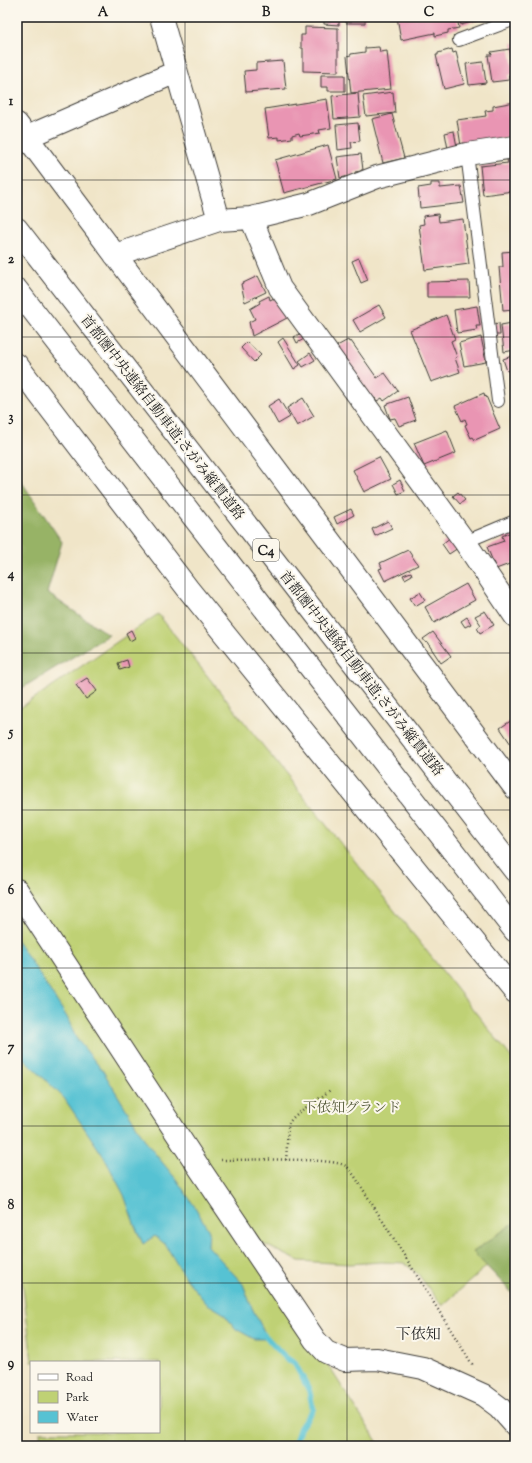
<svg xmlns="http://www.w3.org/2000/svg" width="532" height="1463" font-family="'Sorts Mill Goudy','Noto Serif JP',serif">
<rect width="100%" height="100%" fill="#fbf7ec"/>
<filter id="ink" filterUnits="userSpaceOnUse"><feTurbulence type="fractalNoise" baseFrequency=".025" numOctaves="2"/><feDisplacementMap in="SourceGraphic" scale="8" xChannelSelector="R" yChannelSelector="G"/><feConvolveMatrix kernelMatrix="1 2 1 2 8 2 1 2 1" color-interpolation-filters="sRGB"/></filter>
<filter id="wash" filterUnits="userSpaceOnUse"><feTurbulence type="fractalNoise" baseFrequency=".012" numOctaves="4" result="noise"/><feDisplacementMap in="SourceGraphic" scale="16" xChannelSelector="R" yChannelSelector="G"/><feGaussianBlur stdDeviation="0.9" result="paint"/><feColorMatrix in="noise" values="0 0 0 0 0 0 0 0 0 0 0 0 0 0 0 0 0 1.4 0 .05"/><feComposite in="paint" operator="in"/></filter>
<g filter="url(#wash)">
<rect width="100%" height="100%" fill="#f0e5c8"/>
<path fill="#bfd174" stroke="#6e7648" d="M158 614 515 1062V1241L442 1306 418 1274 404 1263 381 1262 349 1264 299 1261 255 1240 141 1074 380 1446H41L40 1432H159V1362H32L17 1237V710Z"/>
<path fill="#97b366" stroke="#5a6841" d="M17 475 62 542 47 593 109 635 17 691Z
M515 1222V1296L473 1252Z"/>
<path fill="#57c2d3" stroke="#3a6f78" d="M17 940 67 1017 76 1038 103 1071 148 1145 176 1179 195 1207 209 1231 208 1246 243 1284 252 1308 268 1339H254L236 1329 223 1313 206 1303 184 1276 165 1244 155 1236 143 1244 135 1226 124 1195 104 1157 64 1098 17 1052Z"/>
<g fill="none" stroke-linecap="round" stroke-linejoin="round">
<path stroke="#57c2d3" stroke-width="6" d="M263 1334 285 1357 295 1364 309 1390 313 1409 300 1428 294 1446"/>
</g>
<g id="blocks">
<path fill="#e995b3" d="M324 17H339V25L324 24Z
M346 17H365V23H346Z
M397 17H457L459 28 448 30V33L435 36V33L401 40Z
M459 17H490L461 25Z
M305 27 338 28V72L303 71V48H301V35H305Z
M512 43H515V56H514Z
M379 47 380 52 387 51 391 89 351 93 347 56 351 55V54L365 52V48Z
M452 49 453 53 456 52 464 84 444 89 436 55H438V53Z
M510 49 514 74 509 75V80L492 82 488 55H492L491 52Z
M283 61 286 89 246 92 244 71 256 70V63Z
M483 62 486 83 469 85 466 64Z
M321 75H345V91H328V87H321Z
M393 92 395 113 366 116 363 96Z
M358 93 360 117 334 119 332 96Z
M327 99 331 128 319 130 320 133 300 136 299 133 292 135V138L279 140V137L269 138 265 109Z
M515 102V137L461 146 457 120 486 116 485 111 493 110V106Z
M392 114 404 158 383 163 372 119Z
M358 123 360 141 351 142 352 148 338 150 336 125Z
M454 131 457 147 448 149 445 133Z
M328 145 337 179 284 193 275 160Z
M361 154 363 170H361V171L355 172V175L340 178 337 157Z
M515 158V184H513V191L483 195 480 166 508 163 507 159Z
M431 183H440V188L461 186 464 203 420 208 418 188 431 186Z
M438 214 439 222 463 219 469 264 425 270 419 225 424 224 423 216Z
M515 251V309L503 310 499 267H503L502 252Z
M359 258 368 280 361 283 352 261Z
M258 276 266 292 245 302 241 284Z
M469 281 470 297H427V282Z
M269 296 270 300 278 296 289 317 252 336 249 322 255 319 250 309 260 303 259 301Z
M379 305 386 317 360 332 353 320Z
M477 306 480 326H476L477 330 457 333 454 310Z
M446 315 455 339 451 341 457 357 455 358 460 372 431 382 410 330Z
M515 319V350L504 352 501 325 512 323V320Z
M499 323 500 335H495L493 324Z
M301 333 304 339 297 343 294 337Z
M481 337 486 362 464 366 459 343Z
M283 338 300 365 294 369 278 342Z
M348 340 349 342 351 341 377 378 385 373 398 391 384 401 382 398 377 401 375 398 372 400 337 351 339 349 337 346Z
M247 342 261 355 254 362 241 348Z
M310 353 315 360 303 367 299 361Z
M515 355V384L510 370 507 371 503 359Z
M484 393 485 397 486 396 500 429 475 440 473 437 471 438 465 425 467 424 465 419 462 421 455 406Z
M408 397 416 420 399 426 395 418 390 419 385 405Z
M303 398 314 416 297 426 287 408Z
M279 399 290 417 278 424 268 406Z
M447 430 456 453 424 466 414 443Z
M379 457 391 479 364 492 353 470Z
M400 480 405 491 398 494 393 484Z
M458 492 465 500 460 504 453 496Z
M351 509 354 515 337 524 334 517Z
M388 521 392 528 375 536 372 529Z
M514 531 515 562 496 569 487 547 504 541 502 536Z
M451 537 458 548 449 554 442 544Z
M408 550 418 565 385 581 379 569 382 568 380 563Z
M411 572 412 575 405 579 403 575Z
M466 584 475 600 434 623 425 607Z
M420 592 425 600 415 606 410 598Z
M485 611 494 625 480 633 477 628 481 625 475 616Z
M467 617 471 624 465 627 461 621Z
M131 630 135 638 130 641 126 633Z
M433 632 451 656 441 663 427 642 426 643 423 639Z
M127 660 129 667 120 670 118 663Z
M87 678 97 691 86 699 76 685Z
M515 718V750L500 728Z"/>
</g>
</g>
<g filter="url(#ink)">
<use href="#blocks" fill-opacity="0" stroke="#3c3a36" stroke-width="1"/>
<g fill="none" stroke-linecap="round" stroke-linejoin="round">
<defs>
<path id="service" d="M459 40 515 19
M467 154 498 401
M465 542 515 521"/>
<path id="minor" d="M17 124 515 788
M27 137 176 72
M251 218 280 288 465 542 515 616
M219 220 251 218 309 204 377 177 467 154 515 147
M115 255 219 220 161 17
M17 890 198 1166 315 1340 326 1352 345 1360 377 1359 423 1368 483 1395 499 1407 515 1425"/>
<path id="tertiary" d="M17 365 188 589 515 992"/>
<path id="motorway" d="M17 229 515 871
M17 290 515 931"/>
</defs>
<use href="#service" stroke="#3c3a36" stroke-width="14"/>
<use href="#minor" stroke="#3c3a36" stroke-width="24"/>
<use href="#tertiary" stroke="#3c3a36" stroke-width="24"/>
<use href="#motorway" stroke="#3c3a36" stroke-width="24"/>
<path stroke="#3c3a36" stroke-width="2.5" stroke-dasharray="1 3" stroke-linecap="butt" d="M221 1160C241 1160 333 1157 346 1166 349 1168 351 1172 354 1175L472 1364V1366
M286 1160C287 1153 287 1128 289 1123 296 1111 320 1100 331 1089"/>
<use href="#service" stroke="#fff" stroke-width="12"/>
<use href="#minor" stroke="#fff" stroke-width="22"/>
<use href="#tertiary" stroke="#fff" stroke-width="22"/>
<use href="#motorway" stroke="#fff" stroke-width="22"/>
</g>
</g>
<path fill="none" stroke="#1c1c1c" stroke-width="1" stroke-opacity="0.55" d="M185 17V1446M347 17V1446M17 180H515M17 337H515M17 495H515M17 653H515M17 810H515M17 968H515M17 1126H515M17 1283H515"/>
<g text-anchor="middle" stroke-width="4" stroke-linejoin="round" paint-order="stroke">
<rect fill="#fbf7ec" stroke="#5f5e5a" stroke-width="1" x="253" y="539" width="26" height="22" rx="3"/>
<g font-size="13" font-weight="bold" fill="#1c1c1c">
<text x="266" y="555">C4</text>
</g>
<g font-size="14" fill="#1c1c1c" stroke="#fbf7ec">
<text transform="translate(163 417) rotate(52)" y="5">首都圏中央連絡自動車道;さがみ縦貫道路</text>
<text transform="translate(362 673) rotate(52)" y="5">首都圏中央連絡自動車道;さがみ縦貫道路</text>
</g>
<g font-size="14" fill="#555b3b" stroke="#fbf7ec">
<text x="352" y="1112">下依知グランド</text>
</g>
<g font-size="15" fill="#1c1c1c" stroke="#fbf7ec">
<text x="418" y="1339">下依知</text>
</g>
</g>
<rect width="532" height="1463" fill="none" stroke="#fbf7ec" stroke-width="44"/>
<rect x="30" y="1361" width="130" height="72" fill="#fbf7ec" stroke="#a29f99"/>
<rect x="38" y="1374" width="20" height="6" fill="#ffffff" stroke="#a29f99"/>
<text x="66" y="1381" font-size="12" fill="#1c1c1c">Road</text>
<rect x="38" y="1391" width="20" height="12" fill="#bfd174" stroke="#a29f99"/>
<text x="66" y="1401" font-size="12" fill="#1c1c1c">Park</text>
<rect x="38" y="1411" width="20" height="12" fill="#57c2d3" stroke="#a29f99"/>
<text x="66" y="1421" font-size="12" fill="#1c1c1c">Water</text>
<rect x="22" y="22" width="488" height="1419" fill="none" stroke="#1c1c1c" stroke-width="1.5"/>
<g font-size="13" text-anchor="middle" font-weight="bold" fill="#1c1c1c">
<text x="103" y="16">A</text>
<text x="266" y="16">B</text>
<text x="429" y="16">C</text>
<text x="11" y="105">1</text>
<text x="11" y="263">2</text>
<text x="11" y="421">3</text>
<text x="11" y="578">4</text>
<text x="11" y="736">5</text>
<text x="11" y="894">6</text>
<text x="11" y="1051">7</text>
<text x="11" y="1209">8</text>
<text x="11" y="1367">9</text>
</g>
</svg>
